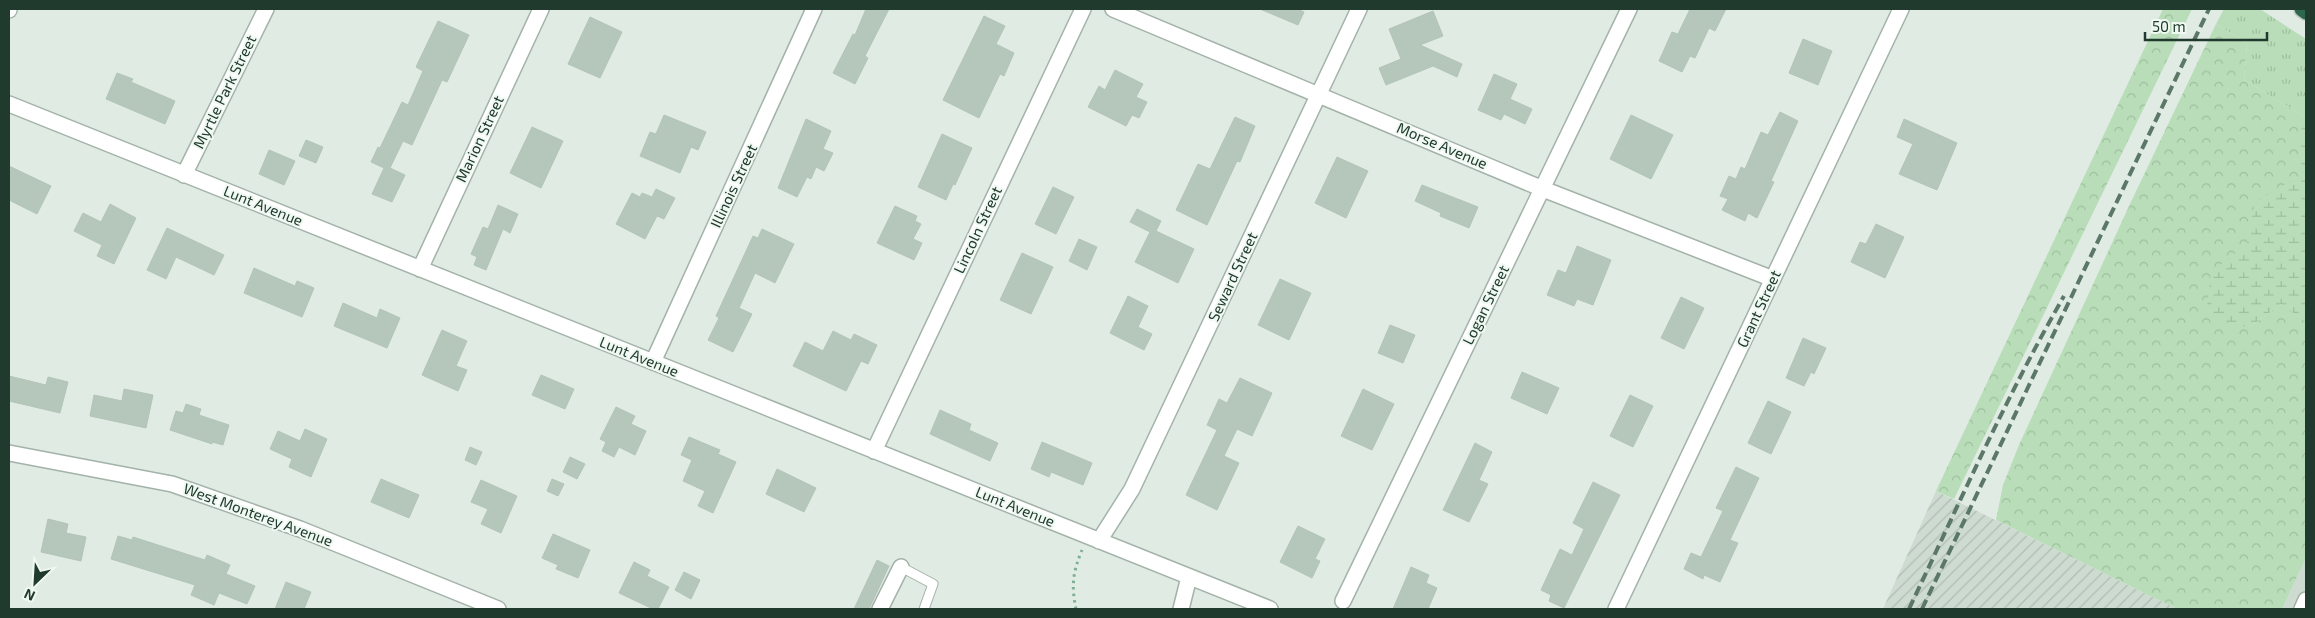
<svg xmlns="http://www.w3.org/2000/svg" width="2315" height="618" font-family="'Exo 2',sans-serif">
<defs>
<pattern id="industrial-furrows" width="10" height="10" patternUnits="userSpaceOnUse" patternTransform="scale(1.25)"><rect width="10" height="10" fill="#cedbd1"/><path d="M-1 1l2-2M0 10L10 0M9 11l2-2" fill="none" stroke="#b1bdb4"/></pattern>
<pattern id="grass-tufts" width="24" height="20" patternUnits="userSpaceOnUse" patternTransform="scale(1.25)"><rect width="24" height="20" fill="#b8ddb8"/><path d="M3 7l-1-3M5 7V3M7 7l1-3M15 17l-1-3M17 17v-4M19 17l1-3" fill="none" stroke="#9ebf9e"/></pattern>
<pattern id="forest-crowns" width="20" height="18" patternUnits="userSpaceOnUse" patternTransform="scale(1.25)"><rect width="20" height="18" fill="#b8ddb8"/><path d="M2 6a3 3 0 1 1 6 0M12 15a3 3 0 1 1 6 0" fill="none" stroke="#9ebf9e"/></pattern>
<pattern id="wetland-marsh" width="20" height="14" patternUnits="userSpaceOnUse" patternTransform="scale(1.25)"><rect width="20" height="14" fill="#b8ddb8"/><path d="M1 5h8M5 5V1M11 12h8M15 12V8" fill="none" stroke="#9ebf9e"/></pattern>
</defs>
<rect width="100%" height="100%" fill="#e0ebe3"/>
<path fill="#cedbd1" d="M2306 558V609H2282Z"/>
<path fill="url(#industrial-furrows)" d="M1936 491 2177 609H1883Z"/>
<path fill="url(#grass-tufts)" d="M2224 9H2260L2306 39V322L2281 304 2211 273 2302 115 2244 80 2247 43 2216 24Z"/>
<path fill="url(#forest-crowns)" d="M2163 9H2192L1954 499 1936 491Z
M2216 24 2247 43 2244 80 2302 115 2300 176 2255 202 2247 244 2211 273 2249 328 2281 304 2306 322V558L2282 609H2177L1996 520 2003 485 2019 445 2130 204Z"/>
<path fill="url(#wetland-marsh)" d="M2302 115 2306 117V322L2281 304 2249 328 2206 315 2211 273 2247 244 2255 202 2300 176Z"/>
<path fill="#b5c6bb" stroke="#b2c5b8" d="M866 9H889L865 56 868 58 855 84 833 73 853 34 855 35Z
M1260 9H1297L1304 12 1298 25Z
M1690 9H1726L1715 31 1709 28 1695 58 1690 56 1682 72 1659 61 1672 32 1678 34Z
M1433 11 1443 36 1420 45 1462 64 1457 77 1433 66 1386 85 1379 68 1401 59 1389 29Z
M984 16 1005 26 996 44 1014 53 1004 76 1000 74 979 118 943 100Z
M590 17 622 32 600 78 568 64Z
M438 21 469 35 447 82 442 80 412 145 403 141 390 168 405 175 392 202 372 194 384 168 371 162 378 147 380 148 402 102 408 105 423 71 416 67Z
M1803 39 1832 51 1818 85 1789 73Z
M1115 70 1143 84 1136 97 1147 102 1139 118 1132 115 1126 126 1088 107 1099 86 1105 90Z
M117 73 133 79 131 82 175 101 165 124 106 99Z
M1494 74 1517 84 1510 99 1532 109 1525 124 1504 114 1501 120 1478 110Z
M1780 112 1798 121 1771 181 1774 182 1757 218 1748 213 1745 221 1722 210 1728 199 1720 196 1729 176 1736 179 1741 167 1745 169 1761 132 1768 135Z
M664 115 706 132 698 150 691 147 680 173 640 156 650 132 656 134Z
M1631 115 1673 135 1651 179 1610 159Z
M1235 117 1255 126 1240 162 1237 161 1207 225 1176 210 1198 164 1210 169Z
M806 119 831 131 823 149 833 153 824 171 816 167 811 179 807 177 797 197 778 188Z
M1904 119 1957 143 1937 190 1899 174 1913 144 1897 137Z
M532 127 563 141 541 188 510 173Z
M942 134 972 148 955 185 953 184 946 200 918 187Z
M306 140 323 147 316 163 299 156Z
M269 150 295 161 284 185 259 174Z
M1337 157 1368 171 1346 218 1315 203Z
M9 166 51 186 37 214 9 200Z
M1422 185 1478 207 1469 228 1440 216 1441 213 1415 201Z
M1053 187 1074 197 1056 234 1035 224Z
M656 189 675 198 664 219 657 216 645 239 616 224 632 193 640 197 642 193 652 197Z
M110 204 136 218 114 264 97 256 102 245 74 231 83 213 101 222Z
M498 205 518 214 510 233 503 229 486 270 474 265 477 257 471 254 483 227 488 229Z
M895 206 917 216 915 221 921 224 913 239 922 243 914 260 877 243Z
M1137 209 1161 221 1156 231 1194 249 1178 283 1135 262 1150 232 1130 222Z
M1876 224 1904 237 1885 278 1851 262 1860 242 1866 244Z
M167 228 224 255 214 275 176 257 166 279 147 270Z
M762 229 794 244 775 283 755 273 739 308 752 314 733 352 708 340 719 318 716 316 753 236 758 238Z
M1079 239 1097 247 1087 270 1069 261Z
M1577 246 1611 260 1593 305 1577 299 1574 306 1547 295 1558 270 1566 273Z
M1022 253 1053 267 1031 314 1000 300Z
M254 268 295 286 297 281 314 288 302 317 244 293Z
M1280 279 1311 293 1289 340 1258 325Z
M1128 296 1148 306 1138 327 1152 334 1144 350 1110 333Z
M1681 297 1704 308 1684 349 1661 338Z
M343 303 377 318 380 309 400 318 387 348 334 326Z
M1390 325 1415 335 1403 363 1378 353Z
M442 330 467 341 456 366 467 370 458 391 422 375Z
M833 331 851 340 854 334 877 345 868 364 861 361 846 391 793 366 805 342 823 351Z
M1803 338 1826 348 1814 374 1811 372 1804 386 1786 378Z
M1522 372 1559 388 1547 414 1511 398Z
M541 375 574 389 565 409 532 395Z
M9 376 46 385 48 377 68 382 60 413 9 401Z
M1240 378 1272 393 1252 436 1237 429 1224 456 1239 463 1217 510 1186 495 1217 430 1207 425 1219 399 1227 403Z
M124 389 153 395 146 428 90 416 94 395 122 401Z
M1363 389 1394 404 1372 450 1341 436Z
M1630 395 1653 406 1633 447 1610 436Z
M1768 401 1791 412 1771 454 1748 443Z
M186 404 201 409 199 415 229 425 223 445 212 442V444L170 430 176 411 183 413Z
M616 407 635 416 631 424 646 431 635 455 619 447 614 457 602 451 606 442 600 439Z
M940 410 971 424 969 430 998 443 990 461 930 434Z
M305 429 327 439 311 477 289 467 292 459 270 449 278 431 300 441Z
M689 437 720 450 718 454 736 462 713 513 698 506 705 491 683 481 692 460 681 455Z
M1042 442 1092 463 1083 485 1051 472 1049 477 1031 469Z
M1475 443 1492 452 1479 480 1488 484 1469 522 1443 510Z
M470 447 482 452 476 465 465 460Z
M570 457 585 464 577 479 563 472Z
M1736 467 1759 478 1730 540 1738 543 1720 582 1704 575 1703 579 1684 569 1691 553 1701 557 1723 511 1716 508Z
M777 469 816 488 804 512 766 494Z
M381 479 419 495 409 518 371 502Z
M552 479 564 484 558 496 547 491Z
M481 480 517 496 501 533 481 524 488 509 471 502Z
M1593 482 1620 495 1564 608 1549 601 1551 595 1541 590 1560 549 1572 555 1584 529 1573 523Z
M48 519 68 524 66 533 86 537 81 561 41 552Z
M1298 526 1325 539 1315 559 1320 561 1312 578 1280 562Z
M553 534 590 550 578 578 556 569 558 565 542 558Z
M118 536 132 540 133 537 205 560 207 555 230 565 226 574 255 586 247 604 219 593 214 605 191 595 195 585 111 559Z
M877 560 889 566 869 609H854Z
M634 562 650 570 647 576 669 587 658 609H653L619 593Z
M1411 567 1429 575 1426 583 1437 588 1428 609H1393Z
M684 572 700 580 691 599 675 590Z
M286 582 311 592 304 609H275Z"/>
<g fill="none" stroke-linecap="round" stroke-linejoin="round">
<defs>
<path id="service" d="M901 567 933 584 924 609"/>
<path id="minor" d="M1113 9 1543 189 1773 279
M9 104 1270 609
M184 175 266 9
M420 269 541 9
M653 362 814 9
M874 451 1083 9
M9 453 172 484 300 529 498 609
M1099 541 1132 489 1359 9
M1343 601 1629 9
M880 609 901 567
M1181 609 1189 577
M1616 609 1901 9
M2302 609 2306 600"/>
<path id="secondary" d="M9 10V9"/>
<path id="motorway" d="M2302 9 2306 12"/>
</defs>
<use href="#service" stroke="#a3b3a9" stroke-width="11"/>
<use href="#minor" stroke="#a3b3a9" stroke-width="18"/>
<use href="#secondary" stroke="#a1baaa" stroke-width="18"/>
<use href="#motorway" stroke="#c1c8c4" stroke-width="18"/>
<path stroke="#7faf93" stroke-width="3" stroke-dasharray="2.5 4" stroke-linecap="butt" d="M1076 609C1071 585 1073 572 1082 550"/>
<use href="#service" stroke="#fff" stroke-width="9"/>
<use href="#minor" stroke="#fff" stroke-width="15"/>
<use href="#secondary" stroke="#fff" stroke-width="15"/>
<use href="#motorway" stroke="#2c684b" stroke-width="15"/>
<path stroke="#5a7767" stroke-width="4" stroke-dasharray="10 5" stroke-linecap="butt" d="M1909 609C1959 504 2006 397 2064 296
M1922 609 2209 9"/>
</g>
<g text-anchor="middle" stroke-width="4" stroke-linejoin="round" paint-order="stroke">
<g font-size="15" fill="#203b2d" stroke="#f0f8f2">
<text transform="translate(225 92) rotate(-64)" y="5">Myrtle Park Street</text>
<text transform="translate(480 139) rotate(-65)" y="5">Marion Street</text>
<text transform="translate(1442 146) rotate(23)" y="5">Morse Avenue</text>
<text transform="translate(734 186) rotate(-65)" y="5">Illinois Street</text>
<text transform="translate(263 206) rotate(22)" y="5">Lunt Avenue</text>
<text transform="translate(978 230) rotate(-65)" y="5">Lincoln Street</text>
<text transform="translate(1233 277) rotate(-65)" y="5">Seward Street</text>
<text transform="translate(1486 305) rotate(-64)" y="5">Logan Street</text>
<text transform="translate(1759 309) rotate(-65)" y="5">Grant Street</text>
<text transform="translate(639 357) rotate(22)" y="5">Lunt Avenue</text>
<text transform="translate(1015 507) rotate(22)" y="5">Lunt Avenue</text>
<text transform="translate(258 515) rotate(20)" y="5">West Monterey Avenue</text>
</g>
</g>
<rect width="2315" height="618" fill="none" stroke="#203b2d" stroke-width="20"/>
<g transform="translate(35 583) rotate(205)" stroke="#f0f8f2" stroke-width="4" paint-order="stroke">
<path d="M0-4L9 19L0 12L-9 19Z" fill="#203b2d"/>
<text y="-8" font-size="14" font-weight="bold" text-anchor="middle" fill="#203b2d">N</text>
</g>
<path d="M2145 32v8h122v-8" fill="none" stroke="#203b2d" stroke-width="2.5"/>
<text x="2152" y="32" font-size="15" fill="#203b2d" stroke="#f0f8f2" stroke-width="4" paint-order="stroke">50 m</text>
</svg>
